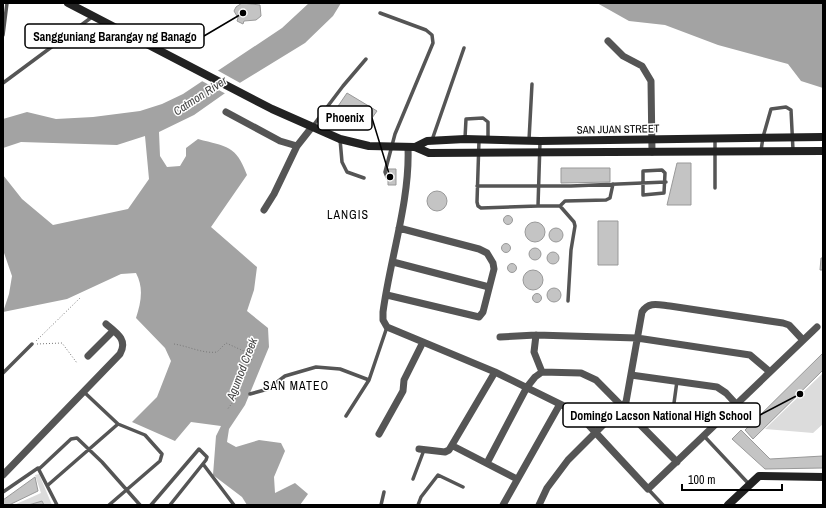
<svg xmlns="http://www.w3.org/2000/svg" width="826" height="508" font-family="'Archivo Narrow',sans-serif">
<rect width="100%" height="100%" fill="#fff"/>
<path fill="#dcdcdc" d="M823 373V424L813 433 765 429Z
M39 474 52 505H44L42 501 28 505H14L41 493 35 475Z"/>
<path fill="#a3a3a3" d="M309 3H341L333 16 305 43 238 84 194 115 159 132 160 156 167 167 180 166 186 156V148L198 139C227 147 236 145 247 175L211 227 257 267 254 290 247 311 268 328 269 347 245 405 229 429 227 442 236 447 259 440 281 443 285 451 274 477 275 493 295 483 308 494 300 505H247L242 497 213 475 216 436 221 426 191 422 175 441 132 422 157 397 171 361 165 348 136 318C141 302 144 288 136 273L121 274 67 299 3 312 9 294 12 276 3 250V175L22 199 53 225 128 209 149 179 145 136 117 145 21 142 3 148V119L27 112 56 119 93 117 140 111 162 104 183 94 282 28Z
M597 3H823V88L801 81 788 64 718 45 665 25 629 21Z"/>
<path fill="#fff" d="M215 69 242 84 228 95 200 80Z"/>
<path fill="#c4c4c4" stroke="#999" d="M242 3 260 5 261 16 256 20 244 21 243 24 237 21 238 18 234 11 236 7Z
M347 93 377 111 372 118 363 113 357 124 332 115Z
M677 163H691V205H667Z
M561 168H610V182L561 183Z
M388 169H396V185H388Z
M427 201a10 10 0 1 1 20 0a10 10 0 1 1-20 0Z
M503.5 220a4.5 4.5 0 1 1 9 0a4.5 4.5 0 1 1-9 0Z
M598 221H618V265H598Z
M525 232a10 10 0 1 1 20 0a10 10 0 1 1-20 0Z
M549 235a7 7 0 1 1 14 0a7 7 0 1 1-14 0Z
M501.5 248a4.5 4.5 0 1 1 9 0a4.5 4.5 0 1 1-9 0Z
M529 254a6 6 0 1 1 12 0a6 6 0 1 1-12 0Z
M547 258a6 6 0 1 1 12 0a6 6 0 1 1-12 0Z
M821 258H823V270H820Z
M507.5 268a4.5 4.5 0 1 1 9 0a4.5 4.5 0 1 1-9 0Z
M523 280a10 10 0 1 1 20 0a10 10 0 1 1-20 0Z
M547 295a7 7 0 1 1 14 0a7 7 0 1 1-14 0Z
M532.5 298a4.5 4.5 0 1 1 9 0a4.5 4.5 0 1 1-9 0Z
M823 353V370L753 439 745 430Z
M741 430 770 459 823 456V468L765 469 732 439Z
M35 477 38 491 9 505H3V500Z
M42 501 44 505H28L32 504Z"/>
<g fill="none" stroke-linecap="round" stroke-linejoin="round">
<path stroke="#777" stroke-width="1" stroke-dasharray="1 2" stroke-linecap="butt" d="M36 341 80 298
M37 344 62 343 77 363
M174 344C188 346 203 354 217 352L226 343 248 353 253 357 246 369 238 395 227 410"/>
<path stroke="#555" stroke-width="3.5" d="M380 13 426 30 432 35 433 43 395 134 385 172 387 177
M3 35 7 3
M3 83 92 17
M312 127 343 86 366 59
M465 138 466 119 483 118 488 122V140
M340 139 342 162 347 172 364 178
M715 139V188
M432 140 464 48
M479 140 477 202 478 206 481 208 538 206
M529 140 532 84
M540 142 538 206H560L565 201 606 200 610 198 613 184
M761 151 763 137 771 109 786 107 791 110 793 150
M662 170 665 173 664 193 643 195V171Z
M477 186H571L666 182
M560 206 574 222 575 226 571 250 568 301
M3 373 32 344
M84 392 118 424 145 435 162 454 160 461 109 505
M250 394 268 389 285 376 316 367 340 369 369 380
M674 403 677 381
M346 416 369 380 387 327
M704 436 747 482
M203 464 234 505
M39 469 71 439 77 438 102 462 140 505
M413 479 424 450
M48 485 118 424
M648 489 663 505
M3 492 38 468 57 505
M151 505 199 449 207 457 206 460 170 505
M381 505 384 492
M418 505 421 497 438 475 463 487"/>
<path stroke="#555" stroke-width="7" d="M608 41 623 56 642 66 651 81 652 152
M226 112 280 141 297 146 312 127
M408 148C410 201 390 259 383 312V320L387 327 495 372 570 409 583 419 648 489 817 327
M264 210 274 194 297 146
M393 262 489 287
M387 295 479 317 483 312 494 269 493 263 487 253 479 249 399 228
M536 335 534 352 542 372
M500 337 536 335 637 338 750 355 770 372
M88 356 113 331
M631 375 717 387 726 393 737 405
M379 434 403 391 404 380 423 342
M453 446 517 479
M419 449 445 452 449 450 495 372
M487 463 527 387 535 377 542 372 581 373 596 380 677 462
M3 475 120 354C128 340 117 333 106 324
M503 505 560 404
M539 505 547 488 568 460 626 402 642 312C649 301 659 305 670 306L783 323 789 325 803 340"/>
<path stroke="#222" stroke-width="8" d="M68 3 272 109 340 139 369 146 415 147 429 153 823 151
M415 147 427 141 465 139 540 141 823 137
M728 505 759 476 823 477"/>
</g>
<g text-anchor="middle" stroke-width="3" stroke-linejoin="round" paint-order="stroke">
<g font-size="11" fill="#000" stroke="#fff">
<text transform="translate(618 129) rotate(-1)" y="4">SAN JUAN STREET</text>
</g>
<g font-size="12" font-style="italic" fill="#444" stroke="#fff">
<text transform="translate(200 96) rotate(-33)" y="4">Catmon River</text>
<text transform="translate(242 369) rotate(-69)" y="4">Agumod Creek</text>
</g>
<g font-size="12" letter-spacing="1" fill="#000" stroke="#fff">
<text x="348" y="219">LANGIS</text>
<text x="296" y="390">SAN MATEO</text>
</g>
</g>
<path fill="none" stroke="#000" stroke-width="1.5" d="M243 13L204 36M390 177L372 118M800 394L760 415"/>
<g fill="#000" stroke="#fff" stroke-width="1.5">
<circle cx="243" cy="13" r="4"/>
<circle cx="390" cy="177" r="4"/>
<circle cx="800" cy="394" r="4"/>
</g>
<g fill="#fff" stroke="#000" stroke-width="1.5">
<rect x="25" y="24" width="179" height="24" rx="4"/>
<rect x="318" y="106" width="54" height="24" rx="4"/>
<rect x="563" y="403" width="197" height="24" rx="4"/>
</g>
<g font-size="12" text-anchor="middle" font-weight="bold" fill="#000">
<text x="115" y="41">Sangguniang Barangay ng Banago</text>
<text x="345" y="122">Phoenix</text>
<text x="661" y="420">Domingo Lacson National High School</text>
</g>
<rect width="826" height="508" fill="none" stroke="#000000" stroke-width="8"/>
<path d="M682 484v6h100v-6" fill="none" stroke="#000000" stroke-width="2"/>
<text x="688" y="484" font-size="12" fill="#000000" stroke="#ffffff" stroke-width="3" paint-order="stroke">100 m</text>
</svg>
